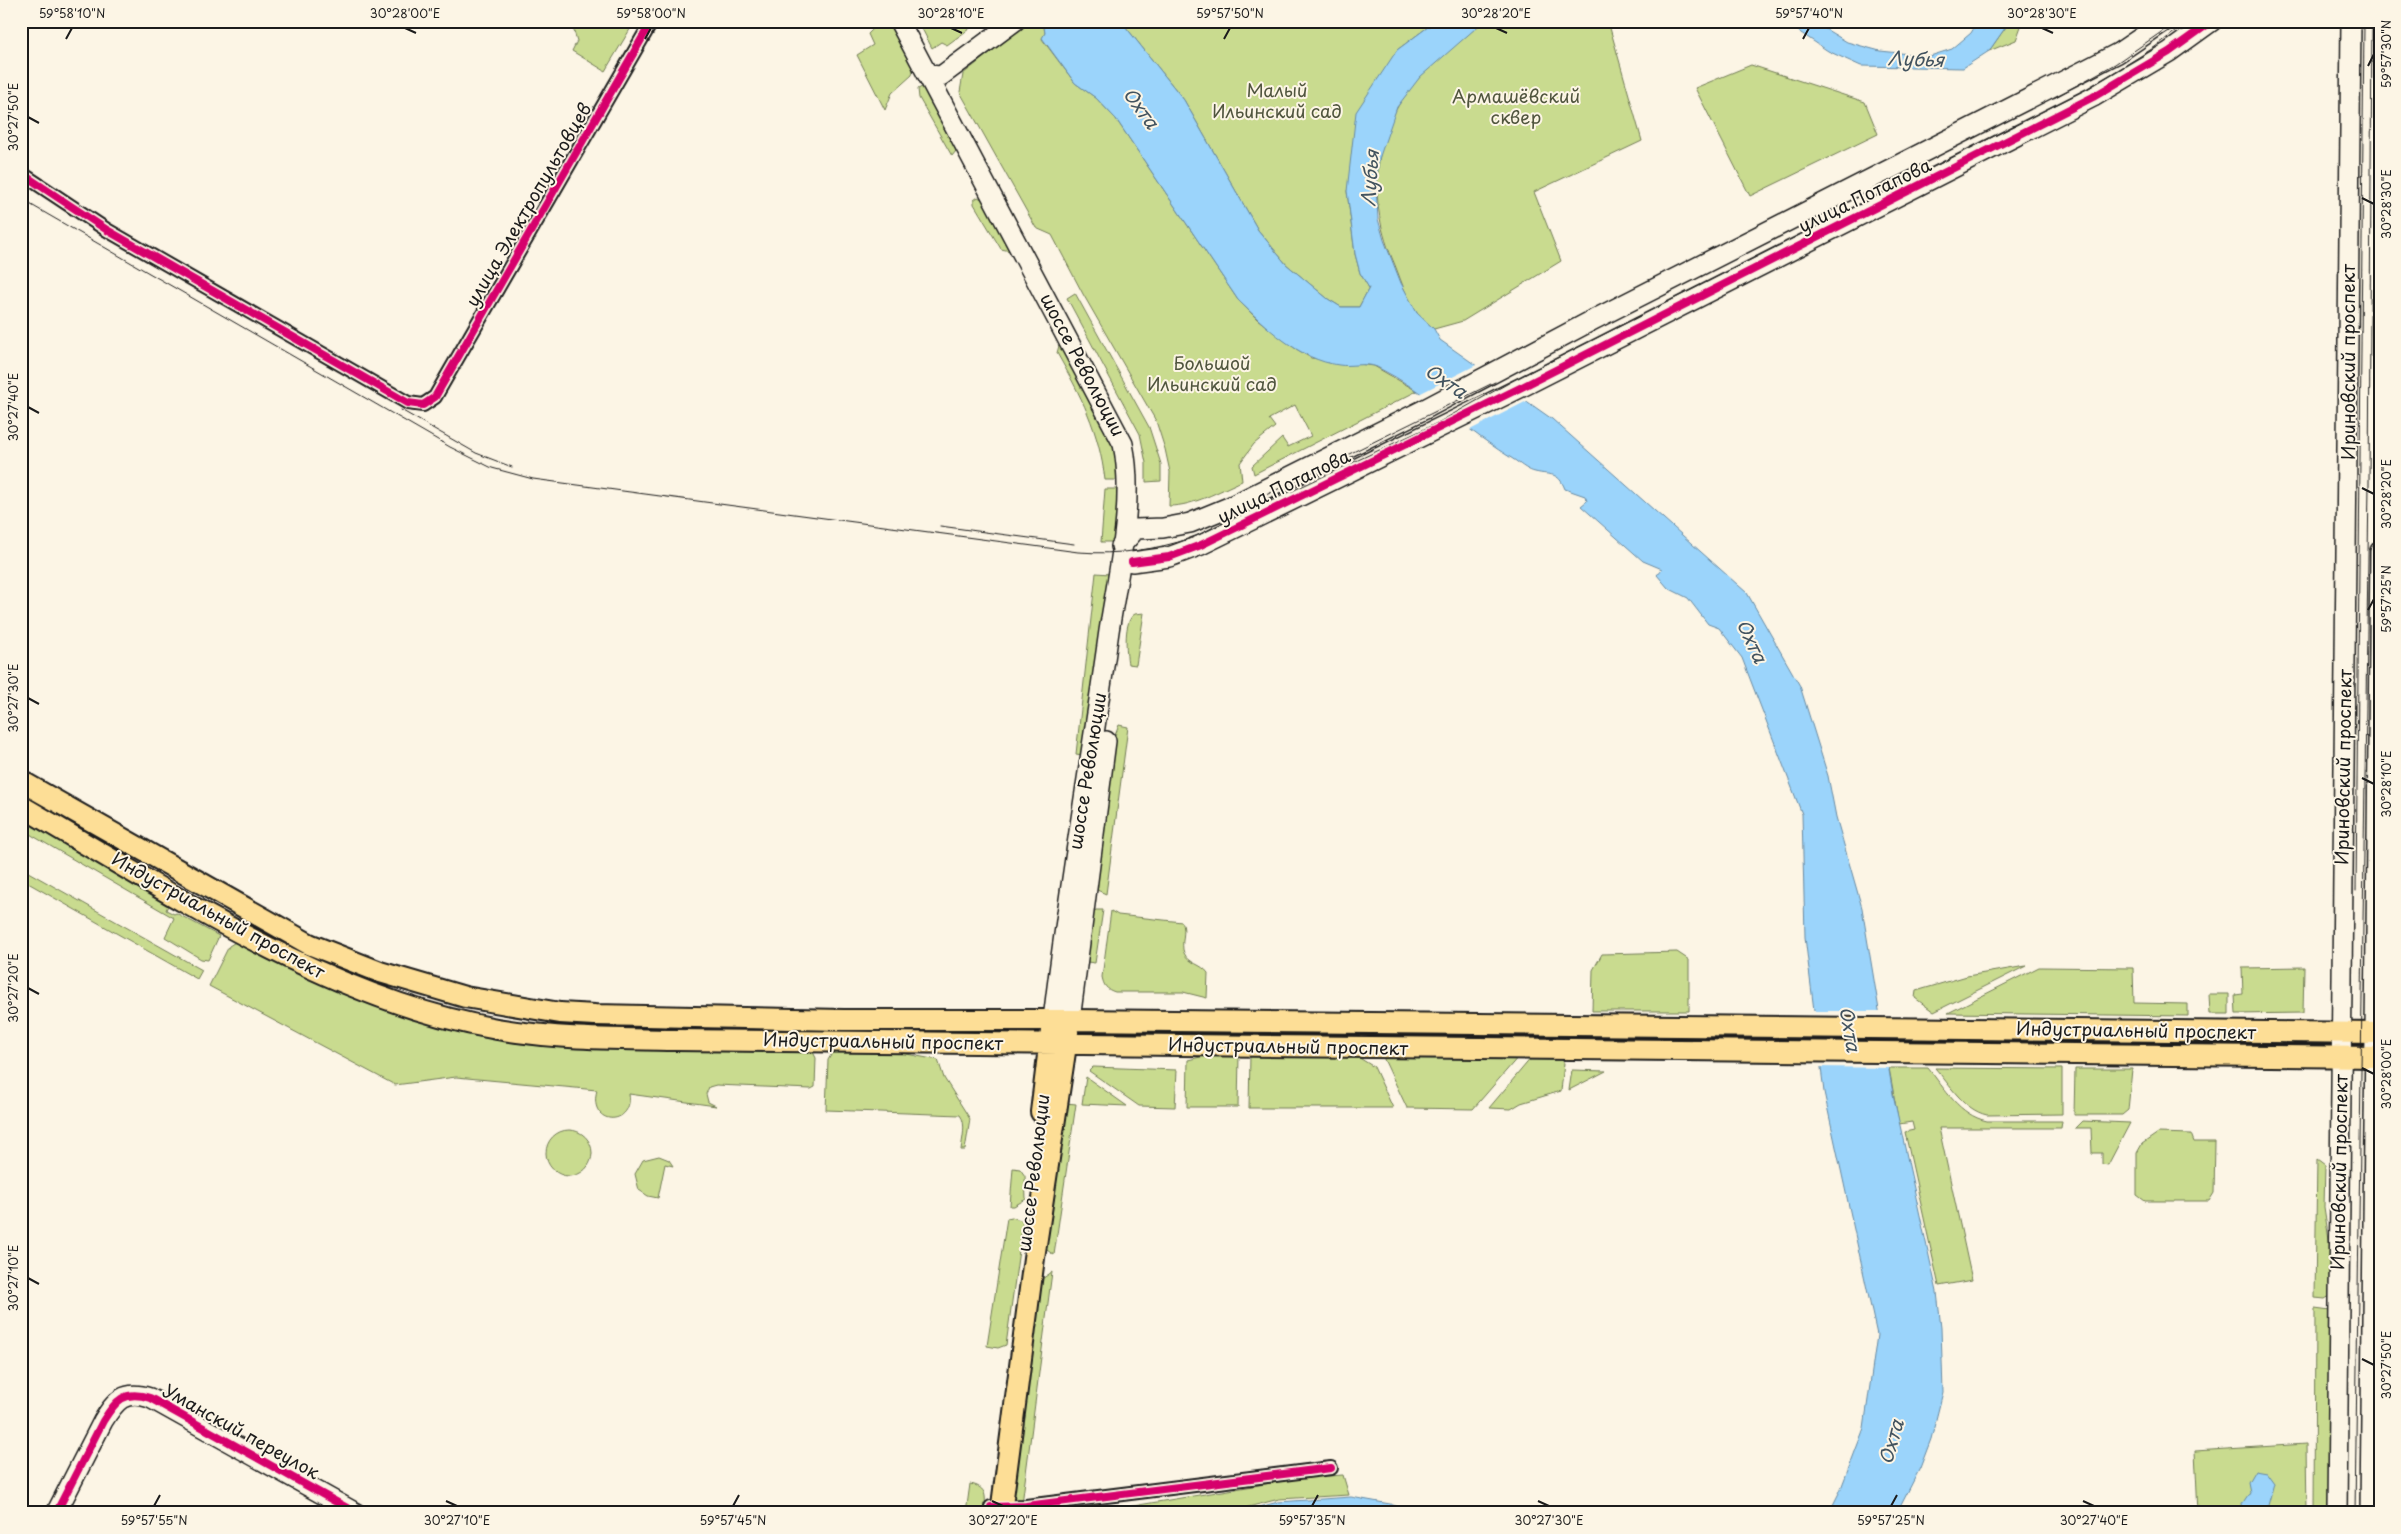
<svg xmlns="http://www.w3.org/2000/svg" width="2401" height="1534" font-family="'Playpen Sans',sans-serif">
<rect width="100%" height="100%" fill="#fcf5e5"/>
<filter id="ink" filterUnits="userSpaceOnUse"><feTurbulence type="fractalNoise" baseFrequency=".02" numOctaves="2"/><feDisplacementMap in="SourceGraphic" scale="10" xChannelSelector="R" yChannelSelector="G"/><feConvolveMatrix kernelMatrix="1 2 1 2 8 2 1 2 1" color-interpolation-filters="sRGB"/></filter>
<g filter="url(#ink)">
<path fill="#c9db8f" stroke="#727c56" d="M571 21H635L605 71 572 51 577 41Z
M918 21H980L947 45 941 42 932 48Z
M1030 21H1043L1045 33 1042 39 1075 83 1096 98 1116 119 1238 300 1257 319 1293 347 1311 358 1374 366 1417 391 1254 474 1252 466 1282 438 1288 447 1311 436 1295 405 1269 419 1275 427 1254 444 1240 463 1242 481C1219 491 1194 506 1169 506L1170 472 1165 449 1156 421 1083 294 1052 235 1036 228 960 92 963 74Z
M1121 21H1436L1397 50 1347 191 1355 254 1360 273 1369 288 1359 307H1341L1328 299 1286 264 1258 230 1184 100Z
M1484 21H1608L1642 141 1534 192 1561 261 1463 321 1434 329C1429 324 1422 319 1417 313 1405 297 1400 276 1392 258 1366 197 1373 125 1421 76 1440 56 1463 39 1484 21Z
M2010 21H2023L2016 40 1989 51Z
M885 25 896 29 915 61 912 75 892 93 885 110 857 55 873 45 868 34 875 27Z
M1751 65 1865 102 1878 134 1750 196 1695 88Z
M924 86 955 146 956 151 952 156 919 98 918 89Z
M978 197 989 203 1015 252 1001 249 974 204V200Z
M1075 293 1149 427 1161 464V481L1146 482V463L1140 434 1067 298Z
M1060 342 1117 446 1121 480H1105C1099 430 1081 396 1057 353Z
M1105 489H1120L1114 542H1101Z
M1096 573 1110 574 1082 755 1076 754Z
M1144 613 1136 665 1128 664C1126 652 1123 620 1135 614Z
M1119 725 1128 727 1106 894 1097 890 1100 833 1114 738Z
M21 818 169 903 166 910 174 914 176 913 219 936 208 960 201 959 165 937 174 918 21 829Z
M21 868 202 970 197 979 21 879Z
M1096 910H1103L1095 963 1087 962 1094 911Z
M1111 911 1118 915 1182 922C1187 931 1180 943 1184 953 1189 964 1202 964 1208 973L1207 998 1183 992H1115C1106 989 1104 986 1102 977Z
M237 941C321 987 407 1025 502 1041 543 1048 585 1048 627 1049 689 1051 751 1052 813 1052L816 1058 815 1087 811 1089 716 1085 709 1087 706 1094 708 1102 716 1106 629 1094C634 1127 587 1127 597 1090L456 1077 395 1085 209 986 229 946Z
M1677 952 1689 960V1011H1592L1593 970 1602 954Z
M2026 966 1934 1012 1915 998 1916 991 1967 976Z
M2039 967 2133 968 2134 1003 2188 1004V1016L1948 1013Z
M2304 967 2303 1013 2236 1014 2235 995 2243 994 2242 968Z
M2209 994H2229V1014H2210Z
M833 1052H896L938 1060 944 1078 970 1119 965 1150H961C962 1139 967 1124 960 1115L826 1110 828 1060Z
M1221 1052 1239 1055 1238 1107H1187L1188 1060Z
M1353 1054 1374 1067 1393 1108H1249L1250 1055Z
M1382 1055 1519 1056 1473 1109 1407 1108Z
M1532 1057H1560L1564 1063 1561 1091 1521 1103 1511 1109 1489 1108Z
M1093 1067 1177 1070 1175 1107 1139 1106 1089 1071Z
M1889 1068H1928C1945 1089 1959 1115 1987 1121H2062L2061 1128H1939L1972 1280 1939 1286 1905 1132 1914 1130 1912 1122 1899 1124Z
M1935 1068 2062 1069V1114L1987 1115C1964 1110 1950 1085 1935 1068Z
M2075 1069H2132L2128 1110 2122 1115H2074Z
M1572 1070 1606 1071 1569 1090Z
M1086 1077 1127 1106 1082 1104Z
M1066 1103 1076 1104 1054 1255 1044 1248Z
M2082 1121 2130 1123 2108 1165 2102 1164V1153H2092L2091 1128H2075Z
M546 1153a23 23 0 1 1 46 0a23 23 0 1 1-46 0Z
M2158 1133 2191 1134 2194 1142H2215L2214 1193 2209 1201H2145L2137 1195V1153L2142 1144Z
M659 1156 669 1160 673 1166 665 1164 658 1198 648 1196 639 1190 635 1174 643 1160Z
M2317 1159 2325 1165 2324 1207 2330 1247V1296L2325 1299 2315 1298Z
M1013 1168 1020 1169 1025 1176 1026 1199 1014 1206H1010Z
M1012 1217 1023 1221 1006 1345 998 1348 987 1346 1007 1218Z
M1052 1272 1022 1504 1012 1498 1039 1281Z
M2315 1309 2330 1311 2328 1513H2314Z
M2306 1444 2307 1513H2198L2195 1451Z
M1343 1475 1349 1495 1279 1499 1225 1513H1090L1093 1504 1121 1508 1301 1478Z
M970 1484C988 1487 986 1498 984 1513H966Z"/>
<path fill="#9bd4fb" stroke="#688aa2" d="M1043 21H1121L1184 100 1258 230 1286 264 1328 299 1341 307H1359L1369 288 1360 273 1355 254 1347 191 1356 112 1397 50 1436 21H1484L1420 77 1397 107 1379 159 1376 186 1378 219 1384 240 1401 283 1417 313 1434 329 1440 340 1552 419 1747 593 1800 686 1828 776 1836 817 1862 908 1893 1094 1937 1292 1941 1328 1943 1392 1931 1439 1920 1468 1897 1513H1829L1840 1491 1864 1428 1877 1335 1824 1092 1805 937 1802 814 1742 658 1719 628 1708 624 1688 598 1668 588 1657 575 1662 569 1643 561 1581 506 1587 501 1585 496 1565 489C1558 471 1551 476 1535 472 1529 471 1521 465 1516 461 1468 432 1427 392 1377 367 1366 362 1350 367 1339 365 1299 360 1266 327 1238 300L1116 119 1096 98 1075 83 1042 38 1045 33Z
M1783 21H1812L1847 42 1880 51 1930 56 1952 49 1971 33 1978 21H2010L1989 51 1963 68 1861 66 1828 51Z
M2255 1470 2266 1472 2274 1483 2266 1513H2243L2242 1504 2250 1492 2248 1482Z
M1351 1497 1390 1504 1416 1513H1237L1278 1502Z"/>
<path fill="#fcf5e5" d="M1478 364 1529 400 1468 431 1417 395Z
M1812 1011H1882L1891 1068 1819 1067Z"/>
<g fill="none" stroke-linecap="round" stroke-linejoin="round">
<defs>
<path id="street" d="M21 173 107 230 408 403 423 405 435 397 439 390 652 21
M991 1507 1026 1506 1331 1468"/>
<path id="secondary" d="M899 21 1123 444C1135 502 1118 573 1109 631 1091 761 1068 890 1053 1020
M928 75 941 76 1015 21
M1121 546 1136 529 1163 528 1190 523 1229 507 1423 410 1593 320 2089 68 2118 53 2165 21
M1132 562 1169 557 1201 545 1524 386 2093 97 2169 52 2212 21
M1070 1020 1106 741
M56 1513 103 1421C116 1400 124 1390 150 1398L356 1513
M2337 1513 2351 21
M2370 1513 2380 551"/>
<path id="primary" d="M21 781 309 944 380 972 465 997 560 1013 595 1015 844 1020H1070L2380 1033
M21 806C168 891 328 1000 497 1029 556 1039 615 1039 674 1040L2380 1057
M1041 1112 1051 1031
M1001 1513 1034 1258 1068 1032"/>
</defs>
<use href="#street" stroke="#1c1c1c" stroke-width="16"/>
<use href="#secondary" stroke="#1c1c1c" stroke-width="22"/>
<use href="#primary" stroke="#1c1c1c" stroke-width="24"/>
<use href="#street" stroke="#fcf5e5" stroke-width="12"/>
<use href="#secondary" stroke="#fcf5e5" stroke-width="19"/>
<use href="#primary" stroke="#fdde96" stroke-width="20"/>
<path stroke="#1c1c1c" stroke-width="1" d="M2054 98 2115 64 2173 24
M21 199 450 447 492 468 533 479 1078 552C1119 555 1154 550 1192 538L1439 422 1514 380 2089 88 2155 47 2189 21
M401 410 476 453 512 467
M1266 495 1495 382
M940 526 1074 544
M2356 891 2364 21
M2355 1513 2369 484 2372 21"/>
<defs>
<path id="cycleway" d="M21 173 107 230 408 403 423 405 435 397 439 390 652 21
M1132 562 1169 557 1201 545 1524 386 2093 97 2169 52 2212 21
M991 1507 1026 1506 1331 1468
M56 1513 103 1421C116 1400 124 1390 150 1398L356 1513"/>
</defs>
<use href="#cycleway" stroke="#fcf5e5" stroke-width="11"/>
<use href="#cycleway" stroke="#d6006c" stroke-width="8"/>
</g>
</g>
<path fill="none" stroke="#1c1c1c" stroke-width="2" d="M405 28 416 33M951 28 962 33M1496 28 1507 33M2042 28 2053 33M66 39 72 28M645 39 651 28M1224 39 1230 28M1803 39 1809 28M2368 66 2374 54M28 117 39 123M2362 198 2374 204M28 407 39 413M2362 488 2374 494M2368 610 2374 599M28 698 39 704M2362 778 2374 784M28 988 39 994M2362 1068 2374 1074M28 1278 39 1284M2362 1359 2374 1365M446 1501 457 1506M992 1501 1003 1506M1538 1501 1549 1506M2083 1501 2094 1506M154 1506 160 1495M733 1506 739 1495M1312 1506 1318 1495M1891 1506 1897 1495"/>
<g text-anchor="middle" stroke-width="4" stroke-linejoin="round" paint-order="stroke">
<g font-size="18" fill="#50553e" stroke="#fcf5e5">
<text x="1277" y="97">Малый<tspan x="1277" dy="21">Ильинский сад</tspan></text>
<text x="1516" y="103">Армашёвский<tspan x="1516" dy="21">сквер</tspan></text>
<text x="1212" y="370">Большой<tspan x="1212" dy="21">Ильинский сад</tspan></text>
</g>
<g font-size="18" fill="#1c1c1c" stroke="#fcf5e5">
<text transform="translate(1865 196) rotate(-26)" y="6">улица Потапова</text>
<text transform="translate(529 205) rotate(-60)" y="6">улица Электропультовцев</text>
<text transform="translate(2349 362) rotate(-90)" y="6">Ириновский проспект</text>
<text transform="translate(1082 365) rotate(62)" y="6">шоссе Революции</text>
<text transform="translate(1284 487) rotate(-26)" y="6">улица Потапова</text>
<text transform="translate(2344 767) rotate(-89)" y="6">Ириновский проспект</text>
<text transform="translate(1088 771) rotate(-81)" y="6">шоссе Революции</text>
<text transform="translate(218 916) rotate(29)" y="6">Индустриальный проспект</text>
<text transform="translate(2136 1031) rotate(1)" y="6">Индустриальный проспект</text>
<text transform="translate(883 1042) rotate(1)" y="6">Индустриальный проспект</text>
<text transform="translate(1288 1047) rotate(1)" y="6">Индустриальный проспект</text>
<text transform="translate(2340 1172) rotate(-89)" y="6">Ириновский проспект</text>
<text transform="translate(1034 1173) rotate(-83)" y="6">шоссе Революции</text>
<text transform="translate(241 1432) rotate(29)" y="6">Уманский переулок</text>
</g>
<g font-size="19" font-style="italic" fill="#42535f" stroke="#fcf5e5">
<text transform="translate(1916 59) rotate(2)" y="7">Лубья</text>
<text transform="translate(1141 108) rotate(54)" y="7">Охта</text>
<text transform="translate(1370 178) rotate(-86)" y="7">Лубья</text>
<text transform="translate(1446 381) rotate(34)" y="7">Охта</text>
<text transform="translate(1752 641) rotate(65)" y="7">Охта</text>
<text transform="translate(1850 1029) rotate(80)" y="7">Охта</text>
<text transform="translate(1891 1442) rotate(-74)" y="7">Охта</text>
</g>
</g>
<rect width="2401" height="1534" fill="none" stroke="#fcf5e5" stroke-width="55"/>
<rect x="28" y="28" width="2346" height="1478" fill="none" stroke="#1c1c1c" stroke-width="2"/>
<g font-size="12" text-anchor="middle" fill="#1c1c1c">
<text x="72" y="18">59°58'10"N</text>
<text x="405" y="18">30°28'00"E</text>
<text x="651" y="18">59°58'00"N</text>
<text x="951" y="18">30°28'10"E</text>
<text x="1230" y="18">59°57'50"N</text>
<text x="1496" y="18">30°28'20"E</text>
<text x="1809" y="18">59°57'40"N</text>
<text x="2042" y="18">30°28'30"E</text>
<text transform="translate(2387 54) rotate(-90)" y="4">59°57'30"N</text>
<text transform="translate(14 117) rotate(-90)" y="4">30°27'50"E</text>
<text transform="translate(2387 204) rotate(-90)" y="4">30°28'30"E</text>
<text transform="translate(14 407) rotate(-90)" y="4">30°27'40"E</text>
<text transform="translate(2387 494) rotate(-90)" y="4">30°28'20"E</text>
<text transform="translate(2387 599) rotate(-90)" y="4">59°57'25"N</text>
<text transform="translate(14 698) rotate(-90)" y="4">30°27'30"E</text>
<text transform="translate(2387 784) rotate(-90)" y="4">30°28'10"E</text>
<text transform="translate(14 988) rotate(-90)" y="4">30°27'20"E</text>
<text transform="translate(2387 1074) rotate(-90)" y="4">30°28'00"E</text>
<text transform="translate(14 1278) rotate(-90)" y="4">30°27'10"E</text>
<text transform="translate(2387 1365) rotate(-90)" y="4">30°27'50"E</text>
<text x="154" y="1525">59°57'55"N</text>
<text x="457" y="1525">30°27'10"E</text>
<text x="733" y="1525">59°57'45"N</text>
<text x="1003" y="1525">30°27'20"E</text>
<text x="1312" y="1525">59°57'35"N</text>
<text x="1549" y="1525">30°27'30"E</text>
<text x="1891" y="1525">59°57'25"N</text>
<text x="2094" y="1525">30°27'40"E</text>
</g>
</svg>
